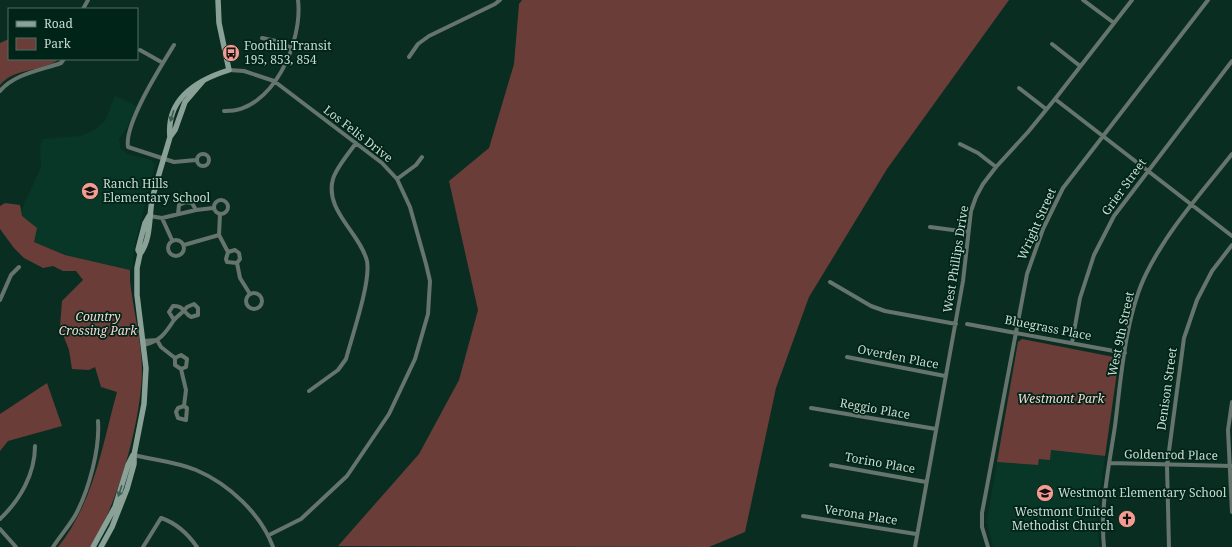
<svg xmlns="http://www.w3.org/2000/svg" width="1232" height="547" font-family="'Noto Serif',serif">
<rect width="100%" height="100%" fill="#0a2d21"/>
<path fill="#083728" d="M115 96 136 106 128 126 119 139 120 148 127 154 151 160 155 165 135 243 132 270H130L66 255 34 242 21 216 22 209 41 167 40 144 43 139 80 136 93 131 105 121Z
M1051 450 1105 456 1097 513 1099 547H993L987 521 997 462 1038 465 1039 459Z"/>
<path fill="#6a3d38" d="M522 0H1009L887 169 809 297 776 388 745 532 709 547 338 546 419 454 459 380 478 310 449 181 489 148 514 64 519 4Z
M9 39V59H59C41 73 15 67 0 85V43Z
M5 203 20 205 22 216 37 228 34 242 65 255 130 270V281C133 309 142 343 142 371 141 422 118 505 90 547H58C94 502 102 446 117 392L101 387 95 367 89 370 72 369 69 350 60 327 62 301 83 280 76 271H63L53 266 43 268 24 258 14 248 0 229V206Z
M1022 339 1119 358 1105 456 1051 450 1050 460 1039 459 1038 465 997 462 1018 342Z
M47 383 62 426 8 441 0 451V414Z"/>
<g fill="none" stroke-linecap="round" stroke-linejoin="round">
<path stroke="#65746d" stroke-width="4" d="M1083 0 1114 23
M83 9 88 0
M262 38 276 41 292 48
M1052 44 1080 66
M174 45C161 66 124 124 128 147L174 162 196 160
M140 50 163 63
M409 57 418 44 429 36 495 4 500 0
M229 70 244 71 274 81 382 163 397 179 410 207 426 264 430 281 428 314 415 359 389 414 347 476 301 519 269 535
M1019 88 1046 109
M0 91C14 74 41 70 61 63L64 59
M1055 99 1232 236
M224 111C273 113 303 41 298 0
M960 144 978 153 996 167
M197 160a6 6 0 1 1 12 0a6 6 0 1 1-12 0Z
M397 179 416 165 422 157
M214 207a7 7 0 1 1 14 0a7 7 0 1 1-14 0Z
M178 214 179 205 186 202 192 203 196 210
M220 214 219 235 228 252
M149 216 162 218 196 210 213 208
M162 218 172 240
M930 227 968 232
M168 248a8 8 0 1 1 16 0a8 8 0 1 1-16 0Z
M184 245 219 235
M228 252 235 250 239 253 240 259 237 263 240 278 250 294
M228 252 226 259 227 262 237 263
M830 282 871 306 885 311 956 324
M246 301a8 8 0 1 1 16 0a8 8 0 1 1-16 0Z
M0 300 11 275 19 267
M967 324 1125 353
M157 340 161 347 175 358
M143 341 157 340
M1072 343 1080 298 1094 255 1114 216 1232 61
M144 345C160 341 165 334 174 320 178 315 184 312 187 307L194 304 198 308V315L191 317C184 314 184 305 173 306L169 312 174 320
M847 357 945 376
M175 358 181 355 187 359 186 367 181 369
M175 358V365L181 369
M181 369 186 390 184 406 187 408 186 420 178 418 176 412 178 408 184 406
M309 391 338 370 346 359C352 336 371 282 367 261 360 233 324 210 333 179 336 168 349 153 356 143
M1232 402 1228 430 1232 512
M811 408 936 429
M134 455C154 460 177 462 196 470 229 484 261 514 273 547
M1110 463 1232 466
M831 465 926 482
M803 516 916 534
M0 519C20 500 35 474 35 446
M0 529 16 547
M53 547C60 536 70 525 76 514 89 489 100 449 98 421
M143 547 161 518C176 523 188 534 197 547
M915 547 963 281 971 211 976 197 983 184 996 167 1028 132 1055 99 1132 0
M988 547 982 527V513L1027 274 1043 229 1063 188 1208 0
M1104 547C1100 507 1109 466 1115 426 1121 379 1125 315 1147 272 1169 228 1202 192 1232 154
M1169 547 1167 466 1184 338 1197 300 1212 271 1232 245"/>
<path stroke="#89a196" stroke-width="5.5" d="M170 137C166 98 197 80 229 70L219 23 218 0
M140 254C151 240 149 217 152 200 157 179 164 158 170 137L175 130 185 102 203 81
M93 547 115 507 128 465 133 455
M101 547 112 527 127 489 134 464V455L144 404 146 368 137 295V268L140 254 138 250 140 242 145 223 149 216"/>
</g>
<defs><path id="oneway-solid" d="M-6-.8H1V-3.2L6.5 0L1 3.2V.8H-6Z"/></defs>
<g fill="#3e5c51">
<use href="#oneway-solid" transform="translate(172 116) rotate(107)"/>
<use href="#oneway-solid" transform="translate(120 491) rotate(108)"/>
</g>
<defs>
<symbol id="bus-disc" viewBox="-11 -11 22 22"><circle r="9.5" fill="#f59c92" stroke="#012418"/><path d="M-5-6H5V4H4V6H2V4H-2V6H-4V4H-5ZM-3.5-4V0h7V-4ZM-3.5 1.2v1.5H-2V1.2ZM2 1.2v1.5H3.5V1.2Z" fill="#111"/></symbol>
<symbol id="school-disc" viewBox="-11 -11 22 22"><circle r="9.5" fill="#f59c92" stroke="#012418"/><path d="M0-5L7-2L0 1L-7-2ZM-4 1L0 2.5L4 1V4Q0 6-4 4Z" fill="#111"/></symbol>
<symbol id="church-disc" viewBox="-11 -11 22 22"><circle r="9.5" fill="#f59c92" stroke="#012418"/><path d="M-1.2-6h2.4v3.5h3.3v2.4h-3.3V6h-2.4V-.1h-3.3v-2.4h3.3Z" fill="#111"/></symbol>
</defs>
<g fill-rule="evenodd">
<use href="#bus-disc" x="221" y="43" width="20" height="20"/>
<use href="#school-disc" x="80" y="181" width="20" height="20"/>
<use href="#school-disc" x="1035" y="483" width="20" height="20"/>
<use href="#church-disc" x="1117" y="509" width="20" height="20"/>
</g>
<g text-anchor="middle" stroke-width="3.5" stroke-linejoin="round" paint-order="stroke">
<g font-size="12" fill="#c9dcd3" stroke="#012418" text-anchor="start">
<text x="244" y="50">Foothill Transit<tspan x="244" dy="14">195, 853, 854</tspan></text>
<text x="103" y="188">Ranch Hills<tspan x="103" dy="14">Elementary School</tspan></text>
<text x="1058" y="497">Westmont Elementary School</text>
<text x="1114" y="516" text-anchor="end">Westmont United<tspan x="1114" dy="14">Methodist Church</tspan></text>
</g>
<g font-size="12" fill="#c9dcd3" stroke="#012418">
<text transform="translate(358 134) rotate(38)" y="4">Los Felis Drive</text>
<text transform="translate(1124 187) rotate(-54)" y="4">Grier Street</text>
<text transform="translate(1037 224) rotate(-66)" y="4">Wright Street</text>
<text transform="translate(956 259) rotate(-81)" y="4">West Phillips Drive</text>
<text transform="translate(1048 328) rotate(11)" y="4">Bluegrass Place</text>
<text transform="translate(1121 334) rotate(-78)" y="4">West 9th Street</text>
<text transform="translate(898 357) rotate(11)" y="4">Overden Place</text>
<text transform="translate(1167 389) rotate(-82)" y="4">Denison Street</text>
<text transform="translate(875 409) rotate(10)" y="4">Reggio Place</text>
<text transform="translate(1171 455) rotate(1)" y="4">Goldenrod Place</text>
<text transform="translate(880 463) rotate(10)" y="4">Torino Place</text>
<text transform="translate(861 515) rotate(9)" y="4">Verona Place</text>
</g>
<g font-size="12" font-style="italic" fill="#f9d7d3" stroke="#012418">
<text x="98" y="321">Country<tspan x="98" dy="14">Crossing Park</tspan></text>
<text x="1061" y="403">Westmont Park</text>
</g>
</g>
<rect x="8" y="8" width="130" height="52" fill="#012418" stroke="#516e63"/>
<rect x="16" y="21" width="20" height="6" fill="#89a196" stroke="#516e63"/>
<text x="44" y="28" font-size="12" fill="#c9dcd3">Road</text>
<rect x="16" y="38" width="20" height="12" fill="#6a3d38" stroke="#516e63"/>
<text x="44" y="48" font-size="12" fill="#c9dcd3">Park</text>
</svg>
